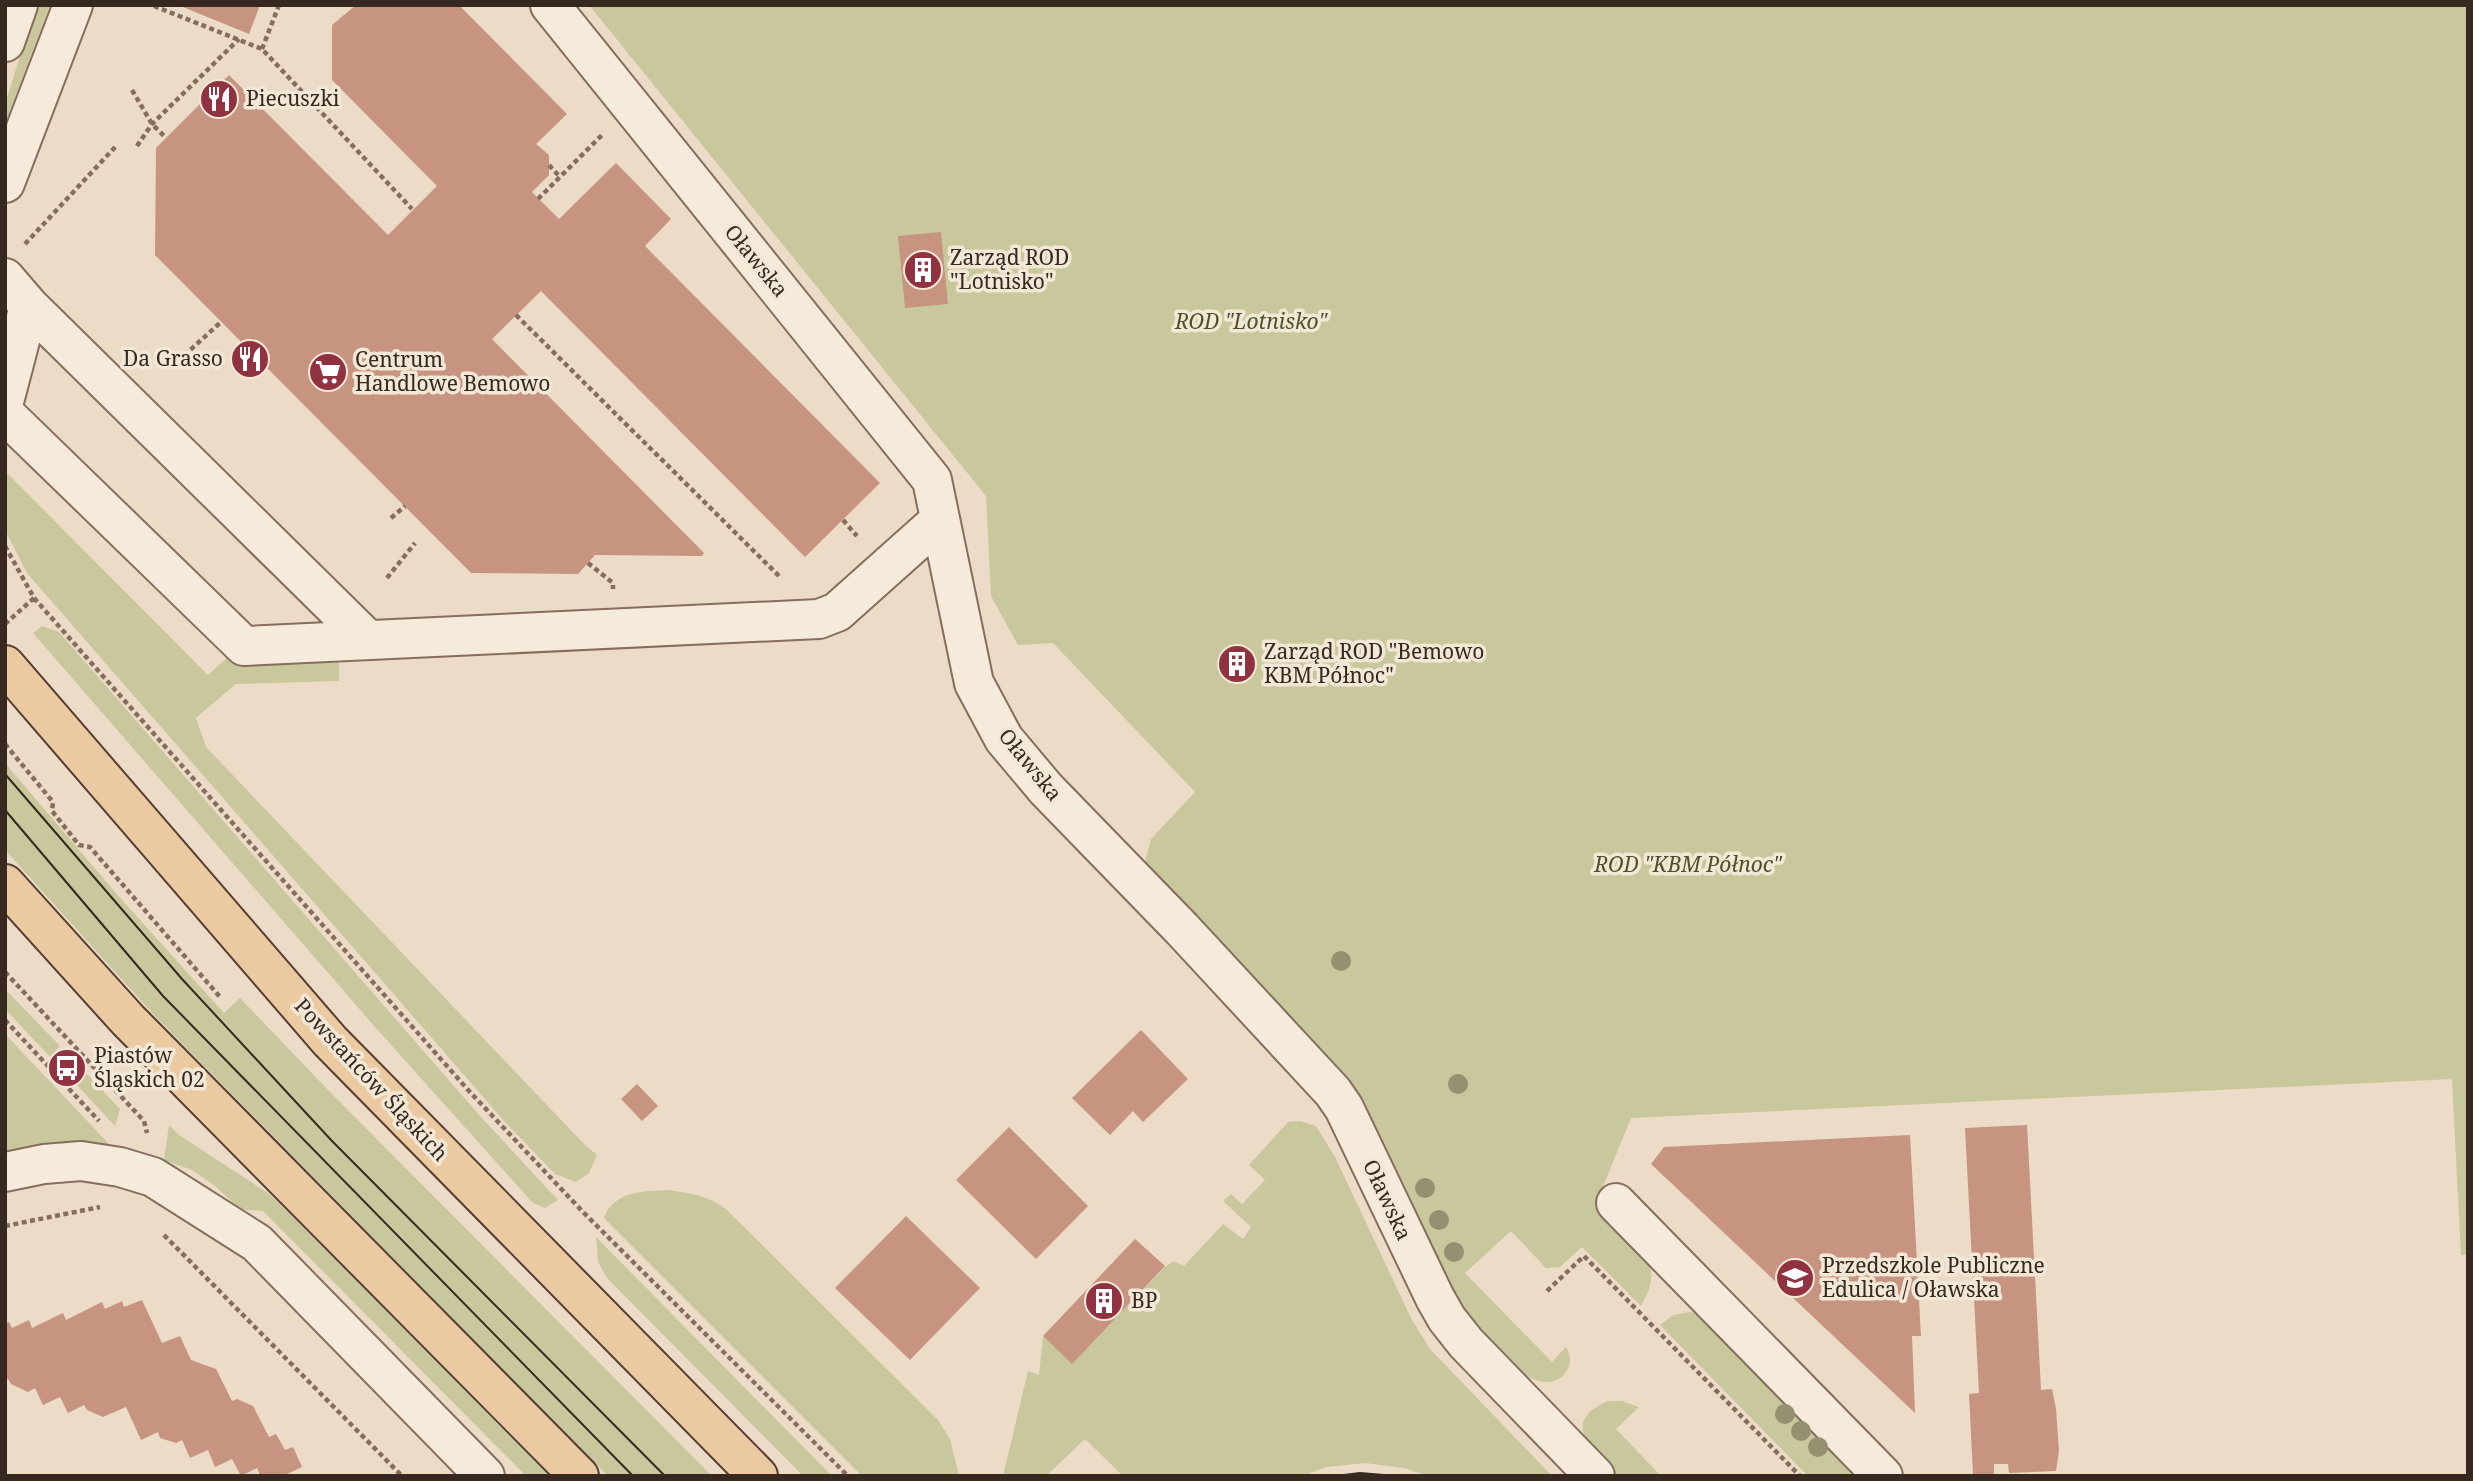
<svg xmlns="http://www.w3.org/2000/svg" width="2473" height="1481" font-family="'Noto Serif',serif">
<rect width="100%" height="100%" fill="#ebdbc7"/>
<path fill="#c9c89c" d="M36 5H50L5 124V104Z
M589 5H2468V1255H2461L2452 1079 1631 1118 1595 1206 1646 1254C1655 1274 1652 1287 1641 1306L1582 1247 1560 1267 1546 1268 1511 1231 1465 1273 1552 1362 1566 1347C1571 1356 1572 1363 1566 1372 1534 1414 1466 1315 1452 1292L1344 1078 1299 1026 1144 865 1151 839 1195 792 1053 643 1018 645 991 596 986 496Z
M5 471 208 675 228 657 252 666 339 660V681L236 684 196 718 206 747 585 1145 597 1155 589 1173 576 1182 555 1174 505 1122 27 573 5 530Z
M42 626 59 632 480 1116 558 1200 545 1208 533 1203 375 1027 33 633Z
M5 763 121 899 224 1013 240 998 330 1092 712 1476H608L587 1455 154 1015 5 850Z
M5 989 60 1046 50 1057 5 1009Z
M5 1034 110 1145 85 1142 5 1153Z
M87 1074 120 1109 115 1126 76 1084Z
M1300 1121 1316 1126 1335 1157 1412 1320 1430 1349 1552 1476H1429L1404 1468 1365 1463 1327 1467 1302 1476H1123L1085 1439 1046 1476H1003L1028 1371 1039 1375 1043 1336 1072 1363 1165 1267 1174 1261 1184 1266 1223 1224 1243 1239 1251 1227 1223 1201 1231 1194 1242 1204 1265 1180 1249 1165 1288 1122Z
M169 1125 179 1135 268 1193 283 1207 549 1476H526L263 1211 240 1209 215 1186 192 1170 164 1160Z
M668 1190C690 1193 708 1196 726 1209L938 1420 950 1439 959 1476H862L604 1218C613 1191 645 1191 668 1190Z
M596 1237 832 1476H803L607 1278 598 1262Z
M1690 1312 1699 1313 1865 1476H1808L1660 1325 1673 1315Z
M1608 1401H1622L1639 1407 1616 1429 1661 1476H1618C1595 1451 1557 1423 1608 1401Z"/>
<path fill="#c69480" d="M178 5H260L249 34Z
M356 5H459L567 114 536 144 549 155V175L532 192 559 219 616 163 671 219 645 246 880 483 805 557 541 291 492 339 704 553 702 556 595 555 578 574 471 573 155 255 156 148 229 75 388 235 437 186 332 80V25Z
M941 232 948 304 905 308 898 236Z
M1254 655 1255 670 1219 672V657Z
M1141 1030 1188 1079 1143 1122 1133 1111 1110 1135 1072 1098Z
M637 1084 658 1106 642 1121 621 1099Z
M2027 1125 2041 1390 2052 1389 2056 1409 2059 1451 2056 1471 2009 1473 2008 1464H1994V1474H1973L1969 1394 1979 1393 1965 1128Z
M1009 1127 1088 1206 1036 1259 956 1180Z
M1910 1135 1921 1336H1912L1915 1413 1651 1164 1664 1147Z
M906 1216 980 1288 910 1360 835 1288Z
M1135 1239 1165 1266 1072 1364 1043 1336Z
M142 1300 162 1343 180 1336 191 1360 216 1369 232 1401 237 1399 253 1406 269 1437 276 1434 285 1450 293 1447 302 1467 283 1476 260 1475 257 1468 241 1476 232 1459 215 1467 208 1450 190 1458 182 1440 176 1443 160 1438 158 1432 141 1440 126 1407 103 1417 87 1410 84 1405 68 1413 60 1397 43 1405 35 1388 28 1392 11 1384 8 1379 5 1380V1324L9 1322 12 1328 29 1320 32 1328 63 1313 66 1320 102 1302 105 1309 122 1301 124 1307Z"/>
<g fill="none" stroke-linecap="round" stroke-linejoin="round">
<defs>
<path id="minor" d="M550 5 932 480 974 683 1004 739 1046 789 1182 929 1333 1092 1344 1108 1435 1298 1447 1319 1466 1343 1595 1476
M5 42 18 5
M5 183 73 5
M5 278 29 306 368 640
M5 398 29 306
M5 414 244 646 819 619 837 612 940 520
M5 1172 44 1164 81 1161 120 1167 153 1177 257 1243 485 1476
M1616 1203 1883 1476"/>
<path id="major" d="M5 665 330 1041 758 1476
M5 884 128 1020 579 1476"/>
</defs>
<use href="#minor" stroke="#866d5e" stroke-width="42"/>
<use href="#major" stroke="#543d32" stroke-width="42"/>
<path stroke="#866d5e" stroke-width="4.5" stroke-dasharray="5 3.5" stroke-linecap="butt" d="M154 6 262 49 412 209
M262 49 279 5
M132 90 152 124 166 138
M137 146 152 124 239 39
M549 165 560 177
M538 199 602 135
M25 244 117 145
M516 315 779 576
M178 361 221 322
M391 518 405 506
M843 520 857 536
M5 546 34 598 469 1091 583 1212 848 1476
M588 563 613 583V589
M387 578 415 543
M5 624 34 598
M5 744 53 802 52 811 79 845 90 847 220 997
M5 972 144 1121 147 1133
M5 1020 99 1121
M5 1226 100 1207
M164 1235 402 1476
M1547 1291 1584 1256 1800 1476"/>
<use href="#minor" stroke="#f6eada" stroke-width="38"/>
<use href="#major" stroke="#ebcaa2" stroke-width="38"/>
<path stroke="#372820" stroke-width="2" d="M5 774 182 979 332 1141 665 1476
M5 810 163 996 633 1476
M1336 1476 1360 1473 1395 1476"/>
</g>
<g fill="#949070">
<circle cx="1341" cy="961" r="10"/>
<circle cx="1458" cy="1084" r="10"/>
<circle cx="1425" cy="1188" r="10"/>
<circle cx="1439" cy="1220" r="10"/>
<circle cx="1454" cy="1252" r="10"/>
<circle cx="1785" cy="1414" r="10"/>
<circle cx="1801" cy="1431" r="10"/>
<circle cx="1818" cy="1447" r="10"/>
</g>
<defs>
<symbol id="restaurant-disc" viewBox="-11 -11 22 22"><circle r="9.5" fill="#903240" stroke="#f3e7d6"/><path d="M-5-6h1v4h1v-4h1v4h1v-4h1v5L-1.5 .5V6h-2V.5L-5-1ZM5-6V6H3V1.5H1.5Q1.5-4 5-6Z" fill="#fff"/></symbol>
<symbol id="building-disc" viewBox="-11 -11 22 22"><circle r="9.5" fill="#903240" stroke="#f3e7d6"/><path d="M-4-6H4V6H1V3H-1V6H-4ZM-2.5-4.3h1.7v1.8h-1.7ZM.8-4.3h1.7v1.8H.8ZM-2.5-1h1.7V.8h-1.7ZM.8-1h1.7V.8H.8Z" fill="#fff"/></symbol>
<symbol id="supermarket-disc" viewBox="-11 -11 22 22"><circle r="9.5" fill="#903240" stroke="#f3e7d6"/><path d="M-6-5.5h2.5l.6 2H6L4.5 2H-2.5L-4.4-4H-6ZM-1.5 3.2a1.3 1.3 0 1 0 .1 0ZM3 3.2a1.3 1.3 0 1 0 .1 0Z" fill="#fff"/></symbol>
<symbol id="bus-disc" viewBox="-11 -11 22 22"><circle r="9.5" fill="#903240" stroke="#f3e7d6"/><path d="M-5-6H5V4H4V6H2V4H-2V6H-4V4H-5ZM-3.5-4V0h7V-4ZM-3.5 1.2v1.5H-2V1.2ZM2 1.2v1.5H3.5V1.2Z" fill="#fff"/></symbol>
<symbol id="school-disc" viewBox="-11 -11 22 22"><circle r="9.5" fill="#903240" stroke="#f3e7d6"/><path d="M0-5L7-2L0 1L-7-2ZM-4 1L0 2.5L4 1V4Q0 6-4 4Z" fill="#fff"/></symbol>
</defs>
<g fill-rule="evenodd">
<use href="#restaurant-disc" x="197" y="77" width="44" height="44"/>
<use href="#building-disc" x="901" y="248" width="44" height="44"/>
<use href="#restaurant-disc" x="228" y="337" width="44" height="44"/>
<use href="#supermarket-disc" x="306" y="350" width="44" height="44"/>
<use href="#building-disc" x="1215" y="642" width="44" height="44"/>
<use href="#bus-disc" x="45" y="1046" width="44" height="44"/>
<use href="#school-disc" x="1773" y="1256" width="44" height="44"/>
<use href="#building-disc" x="1082" y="1279" width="44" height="44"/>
</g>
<g text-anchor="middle" stroke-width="7" stroke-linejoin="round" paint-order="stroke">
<g font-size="21" fill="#372820" stroke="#f3e7d6" text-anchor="start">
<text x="246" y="106">Piecuszki</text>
<text x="950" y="265">Zarząd ROD<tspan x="950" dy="24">"Lotnisko"</tspan></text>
<text x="223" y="366" text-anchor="end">Da Grasso</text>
<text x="355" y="367">Centrum<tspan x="355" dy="24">Handlowe Bemowo</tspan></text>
<text x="1264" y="659">Zarząd ROD "Bemowo<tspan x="1264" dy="24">KBM Północ"</tspan></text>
<text x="94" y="1063">Piastów<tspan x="94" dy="24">Śląskich 02</tspan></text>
<text x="1822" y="1273">Przedszkole Publiczne<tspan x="1822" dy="24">Edulica / Oławska</tspan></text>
<text x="1131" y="1308">BP</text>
</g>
<g font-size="21" fill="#372820" stroke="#f3e7d6">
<text transform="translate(756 261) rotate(51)" y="7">Oławska</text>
<text transform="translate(1030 765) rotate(51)" y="7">Oławska</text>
<text transform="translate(371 1080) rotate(47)" y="7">Powstańców Śląskich</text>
<text transform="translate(1387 1200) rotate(65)" y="7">Oławska</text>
</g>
<g font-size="21" font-style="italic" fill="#4d5229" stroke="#f3e7d6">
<text x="1251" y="329">ROD "Lotnisko"</text>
<text x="1688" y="872">ROD "KBM Północ"</text>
</g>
</g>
<rect width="2473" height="1481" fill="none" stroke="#372820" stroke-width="14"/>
</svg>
